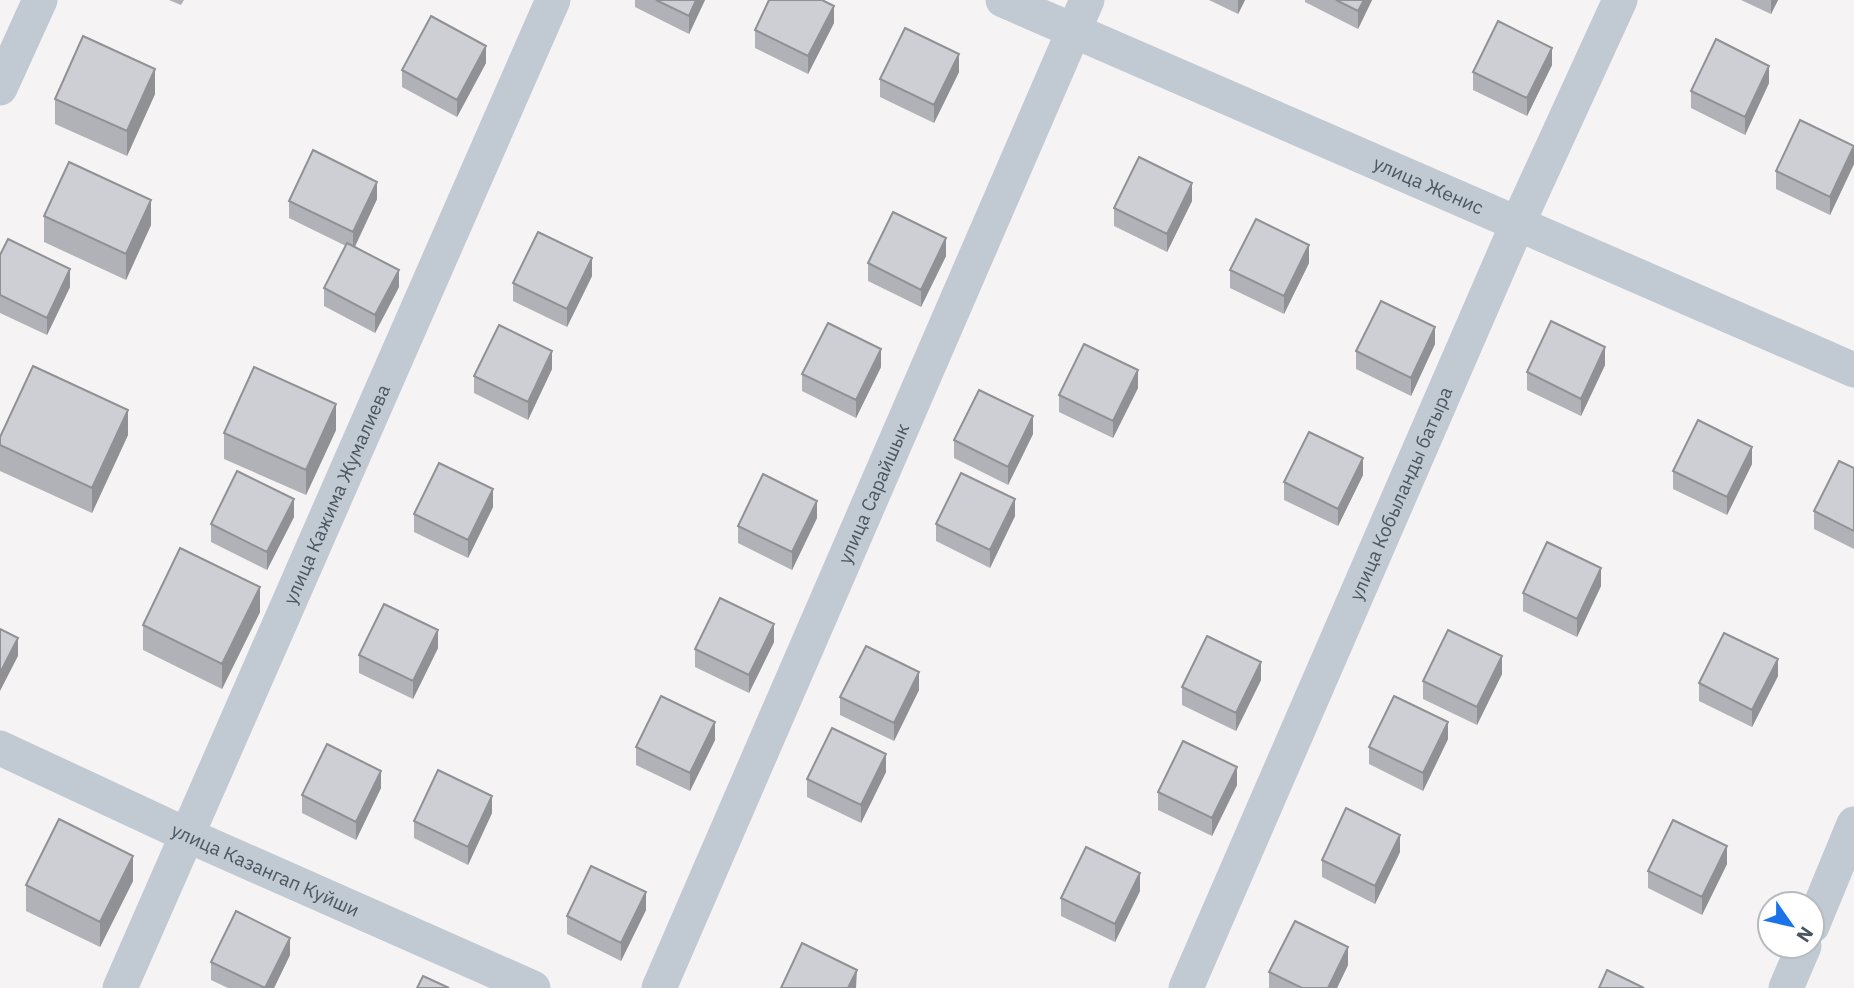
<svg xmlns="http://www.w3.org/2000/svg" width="1854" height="988" font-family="'IBM Plex Sans',sans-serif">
<rect width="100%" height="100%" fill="#f5f3f3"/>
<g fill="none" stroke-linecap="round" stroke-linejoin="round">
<g stroke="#c1cad2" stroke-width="35">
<path id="s1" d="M1003 0 1854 370"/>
<path d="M0 88 40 0"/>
<path id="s2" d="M0 748 187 835 533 988"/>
<path d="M1812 926 1854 824"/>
<path id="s3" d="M120 988 553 0"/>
<path id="s4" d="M659 988 1087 0"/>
<path id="s5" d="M1186 988 1517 225 1620 0"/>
<path d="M1786 988 1804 946"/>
</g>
</g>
<path fill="#b0b2b7" d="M169 0H184L181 5Z
M635 0H705L689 34 635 7Z
M1209 0H1245L1238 14Z
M1305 0H1372L1358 29 1305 2Z
M1741 0H1778L1771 14Z
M834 23 808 74 755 48V30Z
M486 63 457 117 402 87V70Z
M1552 65 1527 116 1473 90V72Z
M959 72 934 123 880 97V79Z
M1769 83 1745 135 1691 108V91Z
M155 94 127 156 55 124V99Z
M1854 146V164L1830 215 1776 189V171Z
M377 199 355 247 399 287 375 333 324 306V288L346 246 289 218V201Z
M1192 201 1167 252 1114 226V208Z
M44 216 151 225 126 280 44 242Z
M0 255 70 287 47 335 0 313Z
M946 256 921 307 868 281V263Z
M1309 263 1284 314 1230 288V270Z
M592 276 567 327 513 301V283Z
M1435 344 1411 396 1356 369V351Z
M1605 365 1581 416 1527 390V372Z
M881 367 856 418 802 391V374Z
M552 369 528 420 474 393V376Z
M1138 388 1113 438 1059 412V395Z
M336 430 306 495 224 459V433Z
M1033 434 1008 485 954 458V440Z
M128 435 92 513 0 471V437Z
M1752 464 1727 515 1673 489V471Z
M1854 468V549L1814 529V511Z
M1363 475 1338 526 1284 500V482Z
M493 507 468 558 414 532V514Z
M1015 516 990 568 936 541V524Z
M294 517 267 570 211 542V524Z
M817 518 792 570 738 543V526Z
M1601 586 1577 637 1523 611V593Z
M260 612 222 689 143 650V625Z
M774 642 749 693 695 667V649Z
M438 648 413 699 359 673V655Z
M1502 674 1477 725 1423 699V681Z
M1778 676 1752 727 1699 701V683Z
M1261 680 1236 731 1182 705V687Z
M919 690 894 741 840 715V697Z
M1448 739 1423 791 1369 764V747Z
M715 740 690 791 636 765V747Z
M886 772 861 823 807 797V779Z
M1237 785 1212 836 1158 810V792Z
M381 788 356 840 302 813V795Z
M492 813 468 865 414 838V821Z
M1400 852 1375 904 1322 877V860Z
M1727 864 1702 915 1648 888V871Z
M133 881 100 947 26 911V885Z
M1140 891 1115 942 1061 916V898Z
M646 910 621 961 567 934V916Z
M290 955 274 988H228L211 980V962Z
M1348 965 1337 988H1269V972Z"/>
<path fill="#909195" d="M696 0H705L689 34V16Z
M1238 0H1245L1238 14Z
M1364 0H1372L1358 29V11Z
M1771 0H1778L1771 14Z
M834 6V23L808 74V56Z
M486 46V63L457 117V100Z
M1552 48V65L1527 116V98Z
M959 54V72L934 123V105Z
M1769 66V83L1745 135V117Z
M155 69V94L127 156V131Z
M1854 146V164L1830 215V197Z
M377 182V199L353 250V232Z
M1192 183V201L1167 252V234Z
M151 200V225L126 280V254Z
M946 238V256L921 307V290Z
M1309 245V263L1284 314V296Z
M592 258V276L567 327V309Z
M70 269V287L47 335V318Z
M399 270V287L375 333V315Z
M1435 327V344L1411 396V378Z
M1605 347V365L1581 416V399Z
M881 349V367L856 418V400Z
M552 351V369L528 420V402Z
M1138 370V388L1113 438V421Z
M336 404V430L306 495V470Z
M128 410V435L92 513V488Z
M1033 416V434L1008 485V467Z
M1752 447V464L1727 515V497Z
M1363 458V475L1338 526V509Z
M493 489V507L468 558V540Z
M294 499V517L267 570V552Z
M1015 499V516L990 568V550Z
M817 501V518L792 570V552Z
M1601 568V586L1577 637V619Z
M260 587V612L222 689V664Z
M774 624V642L749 693V675Z
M438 630V648L413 699V681Z
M18 638V656L0 691V673Z
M1502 656V674L1477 725V707Z
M1778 659V676L1752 727V710Z
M1261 662V680L1236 731V713Z
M919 672V690L894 741V723Z
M715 722V740L690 791V773Z
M1448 722V739L1423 791V773Z
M886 754V772L861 823V805Z
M1237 767V785L1212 836V818Z
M381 771V788L356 840V822Z
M492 796V813L468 865V847Z
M1400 835V852L1375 904V886Z
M1727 846V864L1702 915V897Z
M133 856V881L100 947V922Z
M1140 873V891L1115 942V924Z
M646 892V910L621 961V943Z
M290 938V955L274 988H265Z
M1348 947V965L1337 988H1328Z
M857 970 856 988H848Z"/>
<path fill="#cdcfd5" stroke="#909195" stroke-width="2" d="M656 0H696L689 16Z
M769 0H822L834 6 808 56 755 30Z
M1336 0H1364L1358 11Z
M431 16 486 46 457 100 402 70Z
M1498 21 1552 48 1527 98 1473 72Z
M905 28 959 54 934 105 880 79Z
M83 36 155 69 127 131 55 99Z
M1716 39 1769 66 1745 117 1691 91Z
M1800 120 1854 146 1830 197 1776 171Z
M313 150 377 182 353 232 289 201Z
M1139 157 1192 183 1167 234 1114 208Z
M69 162 151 200 126 254 44 216Z
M893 212 946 238 921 290 868 263Z
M1256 219 1309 245 1284 296 1230 270Z
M538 232 592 258 567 309 513 283Z
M8 239 70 269 47 318 0 295V255Z
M347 243 399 270 375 315 324 288Z
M1381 301 1435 327 1411 378 1356 351Z
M1551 321 1605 347 1581 399 1527 372Z
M828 323 881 349 856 400 802 374Z
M499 325 552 351 528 402 474 376Z
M1084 344 1138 370 1113 421 1059 395Z
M33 366 128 410 92 488 0 445V437Z
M254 367 336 404 306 470 224 433Z
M979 390 1033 416 1008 467 954 440Z
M1698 420 1752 447 1727 497 1673 471Z
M1309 432 1363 458 1338 509 1284 482Z
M1839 461 1854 468V531L1814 511Z
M439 463 493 489 468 540 414 514Z
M237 471 294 499 267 552 211 524Z
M961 473 1015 499 990 550 936 524Z
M763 474 817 501 792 552 738 526Z
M1547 542 1601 568 1577 619 1523 593Z
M180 548 260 587 222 664 143 625Z
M720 598 774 624 749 675 695 649Z
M384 604 438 630 413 681 359 655Z
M0 629 18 638 0 673Z
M1448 630 1502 656 1477 707 1423 681Z
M1724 633 1778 659 1752 710 1699 683Z
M1207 636 1261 662 1236 713 1182 687Z
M866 646 919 672 894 723 840 697Z
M661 696 715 722 690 773 636 747Z
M1394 696 1448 722 1423 773 1369 747Z
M832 728 886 754 861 805 807 779Z
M1183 741 1237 767 1212 818 1158 792Z
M327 744 381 771 356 822 302 795Z
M438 770 492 796 468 847 414 821Z
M1346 808 1400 835 1375 886 1322 860Z
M59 819 133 856 100 922 26 885Z
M1673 820 1727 846 1702 897 1648 871Z
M1086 847 1140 873 1115 924 1061 898Z
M591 866 646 892 621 943 567 916Z
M236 911 290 938 265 988 211 962Z
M1295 921 1348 947 1328 988H1302L1269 972Z
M802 943 857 970 848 988H781Z
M1607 970 1644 988H1599Z
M423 976 449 988H417Z"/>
<g text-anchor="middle" stroke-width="7" stroke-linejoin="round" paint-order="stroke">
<g font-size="19" fill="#4a5661" stroke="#fff">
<text dy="7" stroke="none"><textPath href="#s1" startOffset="464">улица Женис</textPath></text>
<text dy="7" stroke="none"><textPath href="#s5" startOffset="539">улица Кобыланды батыра</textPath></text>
<text dy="7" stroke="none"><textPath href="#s3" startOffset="539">улица Кажима Жумалиева</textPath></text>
<text dy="7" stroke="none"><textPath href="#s4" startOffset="539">улица Сарайшык</textPath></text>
<text dy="7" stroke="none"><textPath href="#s2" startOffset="292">улица Казангап Куйши</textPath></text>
</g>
</g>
<g transform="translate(1791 925) rotate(124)"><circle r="33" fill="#ffffff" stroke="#b7bbc0" stroke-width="2"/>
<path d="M0-5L12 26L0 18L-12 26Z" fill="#1a73e8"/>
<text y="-10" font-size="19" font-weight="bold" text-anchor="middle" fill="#4a5661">N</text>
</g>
</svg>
